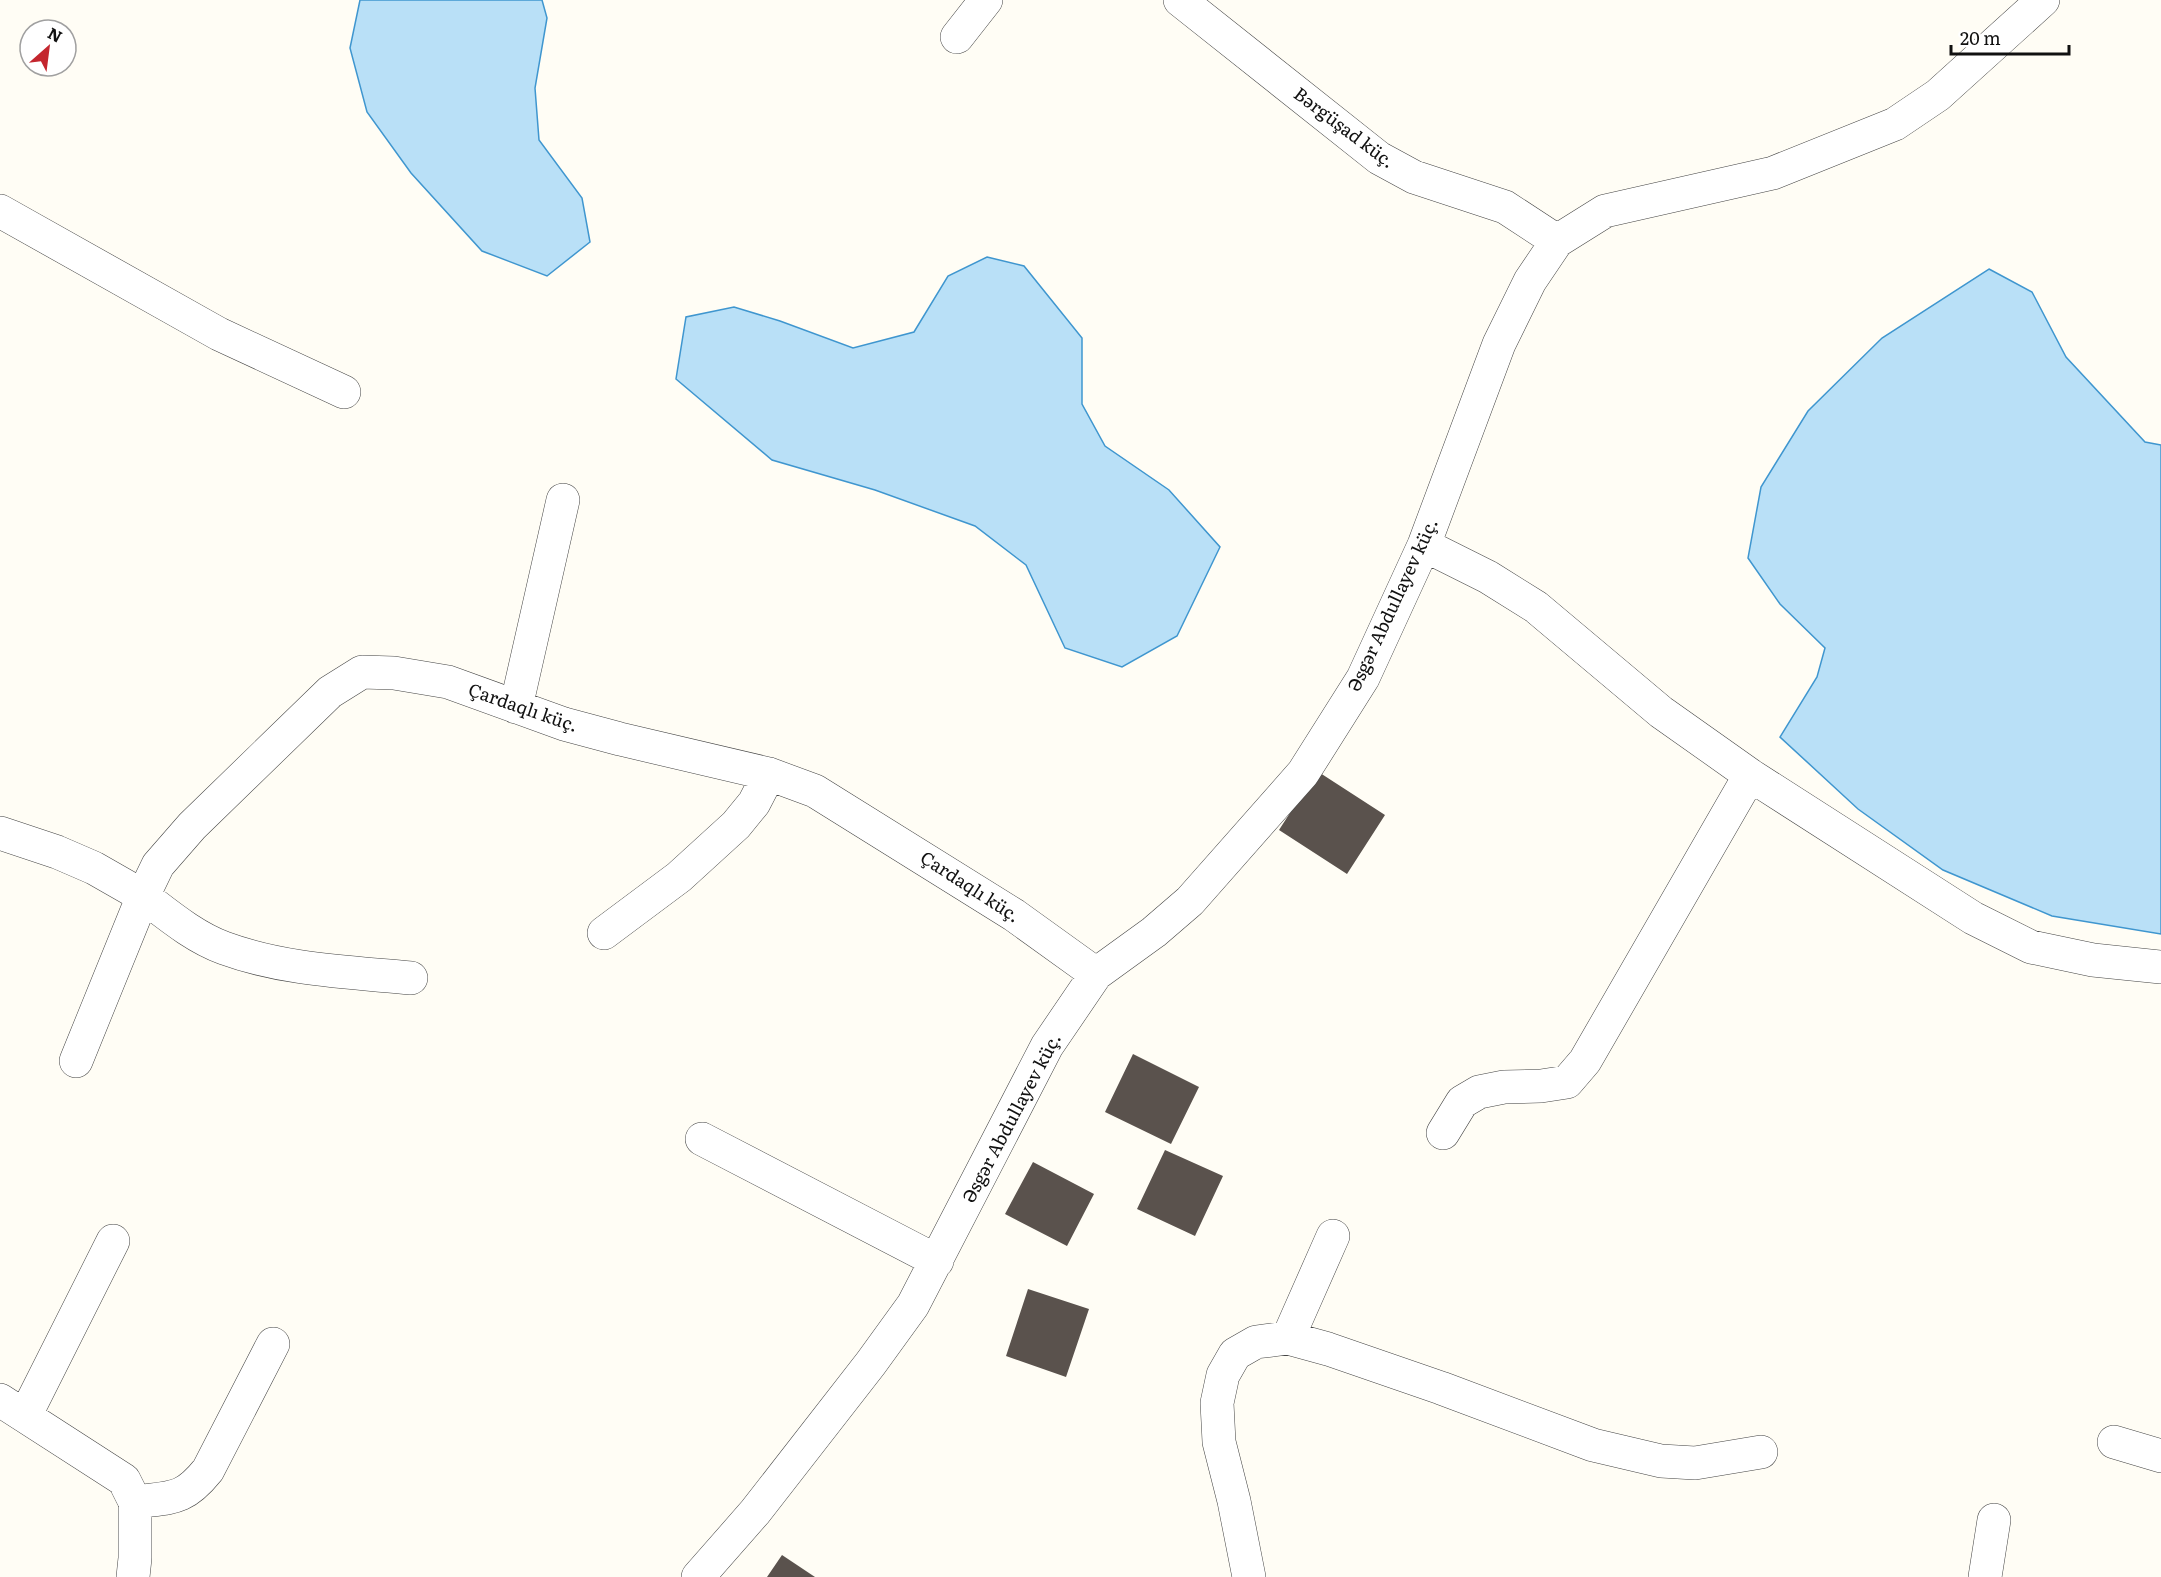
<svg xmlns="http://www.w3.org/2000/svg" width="2161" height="1577" font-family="Literata,serif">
<rect width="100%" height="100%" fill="#fffdf5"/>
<path fill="#b9e0f7" stroke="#3f96cf" stroke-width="1.5" d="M360 0H542L547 18 535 88 539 140 582 198 590 242 547 276 482 251 411 173 367 112 350 48Z
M987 257 1024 266 1082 338V404L1105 446 1169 490 1220 547 1177 636 1122 667 1065 648 1026 565 975 526 875 490 772 460 676 379 686 317 734 307 780 321 853 348 914 332 948 276Z
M1989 269 2032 292 2066 357 2145 442 2161 445V934L2052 916 1943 870 1858 809 1780 737 1817 677 1825 648 1780 604 1748 558 1761 487 1808 411 1882 338Z"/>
<path fill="#5a524d" d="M1317 771 1385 815 1347 874 1279 830Z
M1133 1054 1199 1087 1171 1144 1105 1112Z
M1165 1150 1223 1176 1195 1236 1137 1209Z
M1033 1162 1094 1194 1067 1246 1005 1214Z
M1028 1289 1089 1309 1066 1377 1006 1356Z
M782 1555 815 1577H767Z"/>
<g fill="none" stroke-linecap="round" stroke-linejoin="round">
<defs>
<path id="minor" d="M1180 0 1379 158 1414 177 1505 207 1557 241
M957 37 986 0
M0 211 219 334 344 392
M1424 545 1488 577 1536 607 1661 712 1750 775 1973 918 2031 947 2093 960 2161 967
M516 707 563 500
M0 833 57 852 94 868 143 896 158 865 192 826 330 692 362 672 394 673 448 682 564 724 620 739 769 774 815 791 1014 915 1096 974
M604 933 679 877 736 825 754 803 769 774
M76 1061 143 896C168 915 194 937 224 948 284 970 348 972 411 978
M1443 1133 1462 1102 1479 1092 1504 1087 1541 1086 1567 1082 1585 1061 1750 775
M702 1139 937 1261
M1288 1338 1333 1236
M0 1400 124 1480 135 1502V1558L133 1577
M25 1416 113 1241
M2114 1442 2161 1456
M135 1502C172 1497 183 1501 208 1470L273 1344
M698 1577 755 1512 871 1363 913 1305 1047 1046 1096 974 1154 932 1190 901 1303 773 1363 678 1424 545 1499 344 1530 281 1557 241 1605 211 1773 173 1895 124 1938 95 2043 0
M1249 1577 1234 1501 1219 1442 1217 1403 1223 1375 1235 1354 1256 1342 1288 1338 1328 1349 1441 1388 1593 1445 1661 1461 1695 1463 1761 1452
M1985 1577 1994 1520"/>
</defs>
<use href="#minor" stroke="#444" stroke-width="34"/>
<use href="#minor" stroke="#fff" stroke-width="33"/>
</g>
<g text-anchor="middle" stroke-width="6" stroke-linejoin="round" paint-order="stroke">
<g font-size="18" fill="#111" stroke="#fff">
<text transform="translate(1344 128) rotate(37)" y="6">Bərgüşad küç.</text>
<text transform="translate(1393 605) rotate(-65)" y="6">Əsgər Abdullayev küç.</text>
<text transform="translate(523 708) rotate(19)" y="6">Çardaqlı küç.</text>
<text transform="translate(970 887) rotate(33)" y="6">Çardaqlı küç.</text>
<text transform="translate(1012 1118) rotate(-62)" y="6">Əsgər Abdullayev küç.</text>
</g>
</g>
<g transform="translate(48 48) rotate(28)"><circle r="28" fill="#ffffff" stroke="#a0a0a0" stroke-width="1.5"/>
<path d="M0-4.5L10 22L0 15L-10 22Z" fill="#c4262e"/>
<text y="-9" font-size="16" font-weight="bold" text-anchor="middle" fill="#111111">N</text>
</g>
<path d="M1951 45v9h118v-9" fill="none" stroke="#111111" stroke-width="3"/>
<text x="1960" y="45" font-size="18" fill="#111111" stroke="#ffffff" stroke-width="4.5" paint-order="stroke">20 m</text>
</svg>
